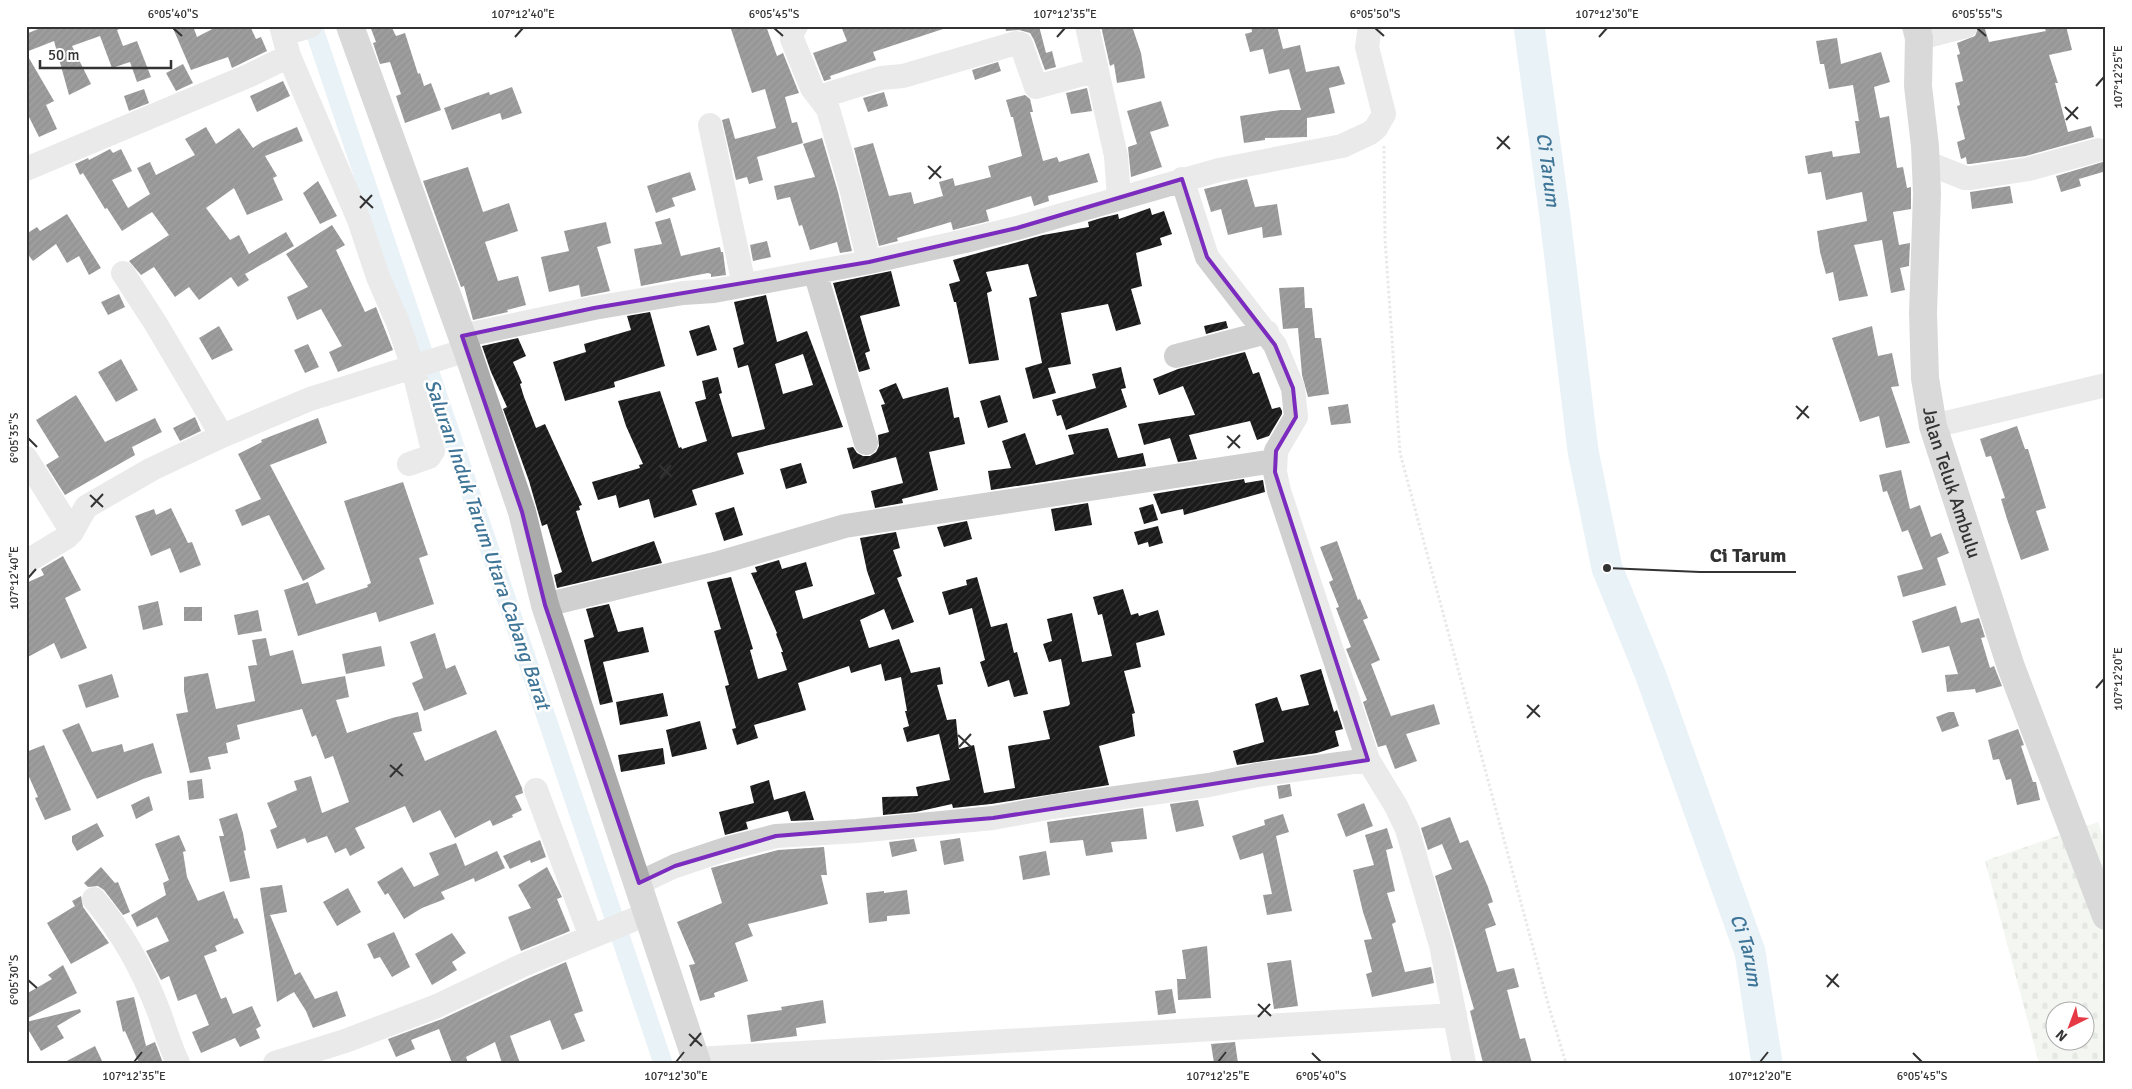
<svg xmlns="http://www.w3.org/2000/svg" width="2132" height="1089" font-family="Signika,sans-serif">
<defs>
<pattern id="cemetery-stones" width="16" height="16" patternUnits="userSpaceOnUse" patternTransform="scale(1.25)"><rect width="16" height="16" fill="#e6ecdf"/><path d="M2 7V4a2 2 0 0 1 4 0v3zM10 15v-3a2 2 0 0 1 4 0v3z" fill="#c6cbc0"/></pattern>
<pattern id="building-hatch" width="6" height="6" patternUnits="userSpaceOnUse" patternTransform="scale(1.25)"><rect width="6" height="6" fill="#1a1a1a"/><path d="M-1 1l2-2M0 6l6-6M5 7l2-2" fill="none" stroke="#333"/></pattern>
</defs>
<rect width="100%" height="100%" fill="#fff"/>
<path fill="url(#cemetery-stones)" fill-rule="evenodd" d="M2098 822 2106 845V1063H2039L1985 861ZM2054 1012H2084V1042H2054Z"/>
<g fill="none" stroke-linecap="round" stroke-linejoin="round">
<path stroke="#cfe2ee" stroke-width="19" d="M313 26 663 1063"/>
<path stroke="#cfe2ee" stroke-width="31" id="s1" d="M1529 26 1555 217 1583 451 1607 568 1651 676 1750 952 1767 1063"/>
</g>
<path fill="url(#building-hatch)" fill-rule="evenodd" d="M45 26H122V28L117 30 123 46 137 41 151 77 137 82 130 62 112 68 100 36 72 46 91 84 69 95 54 41 26 52V34Z
M172 26H193L197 37 218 26H250L256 39 261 37 267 51 232 68 228 57 191 70Z
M370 26H391L396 36 405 33 418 74 420 73 424 86 431 83 441 110 405 123 396 96 401 94 390 62 380 64 373 43 376 42Z
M730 26H766L777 56 783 53 799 93 785 97 792 123 797 122 803 143 757 157 763 180 749 184 747 177 736 180 722 120 729 118 735 139 776 128 765 89 752 93Z
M841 26H942L943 29 873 52 876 60 830 76 831 79 824 81 813 53 847 41Z
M1005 26H1039L1046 53 1052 51 1056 67 1045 70 1034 40 1030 33 1019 30 1006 31Z
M1101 26H1132L1141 53 1145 78 1117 83 1114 64 1110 66Z
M1251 26H1277L1283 49 1300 45 1306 72 1339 66 1345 84 1329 88 1335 113 1307 118V137L1265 138V140L1244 143 1240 116 1281 110H1301L1289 69 1269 74 1263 49 1250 52 1245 34 1252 32Z
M1979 26H1984L1989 42 2046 31 2045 29 2056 26H2066L2072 50 2049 55 2058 83H2055L2068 132 2091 126 2094 137 2026 156 1970 164H1967L1966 157 1961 159 1957 142 1965 139 1957 106 1960 105 1955 83 1963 81 1957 55 1960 54 1957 43 1975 36Z
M1837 38 1841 64 1881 52 1890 82 1874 87 1880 118 1889 116 1897 168 1903 167 1907 188 1911 187V209L1893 212 1899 245 1910 243 1909 266 1900 268 1905 290 1891 293 1882 240 1854 245 1868 296 1839 301 1833 272 1826 274 1820 252 1817 231 1867 221 1862 192 1826 200 1821 172 1808 174 1805 156 1832 151 1833 157 1860 153 1855 121H1859L1853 85 1829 89 1824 64H1820L1816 41Z
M26 53 54 101 46 105 57 129 39 137 26 111Z
M998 62 1001 71 975 80 972 70Z
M183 64 193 83 176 91 166 73Z
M283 81 290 96 257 112 250 96Z
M512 87 522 113 502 120 500 113 452 130 444 108 489 92 490 95Z
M1087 88 1092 111 1071 114 1066 93Z
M144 89 149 103 129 111 124 96Z
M884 92 888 106 868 112 863 98Z
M1025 95 1030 99 1033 112H1030L1043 161 1057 157 1059 162 1089 153 1098 182 1048 196 1049 201 1034 206 1031 196 986 210 989 221 953 230 951 222 897 238 898 241 879 246 854 148 873 143 889 196 911 192 914 204 943 196 939 182 953 178 955 186 991 177 988 166 1022 156 1013 117H1011L1006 100Z
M1161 101 1169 126 1150 132 1162 167 1131 177 1128 147 1137 144 1127 111Z
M206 127 216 144 239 128 253 148 262 142 297 127 303 141 265 156 277 176 273 178 283 200 247 215 234 188 206 208 230 240 239 235 249 254 286 232 294 246 245 274 249 280 238 287 231 277 199 300 189 287 175 297 154 267 141 275 129 261 169 235 152 212 122 231 107 208 105 209 83 173 80 175 75 164 88 158 89 160 110 149 113 153 121 149 132 171 112 180 128 208 150 194 137 168 150 162 156 175 195 155 185 139Z
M822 138 838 192 852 251 840 253 837 242 810 250 802 225 799 226 790 197 777 200 774 186 815 177 803 144Z
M2106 161V171L2079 179 2081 186 2061 192 2056 176Z
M468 167 483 212 509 203 518 231 485 242 498 281 518 276 526 305 507 310 508 312 473 320 464 286 461 287 423 181Z
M690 172 696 190 672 198 675 206 656 213 647 186Z
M1247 179 1255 207 1277 204 1282 235 1263 238 1262 227 1228 235 1221 209 1211 212 1204 189Z
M318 181 337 216 320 224 303 193Z
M2010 186 2013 203 1972 209 1970 192Z
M1150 208 1152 215 1164 211 1172 234 1160 238 1162 245 1136 253 1142 286 1131 289 1141 324 1116 331 1108 304 1061 313 1071 364 1048 368 1056 393 1033 399 1025 368 1042 363 1029 298 1037 296 1028 264 986 272 992 291 987 293 999 360 969 364 956 302H954L949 284 960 281 953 260 1043 235 1089 227 1088 222 1101 218 1118 214 1119 219Z
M67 214 101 268 89 275 79 256 67 263 56 244 33 261 26 252V234L37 227 40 231Z
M670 218 681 256 720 247 721 252H723L726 275 711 277V274L708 273 641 286 634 249 662 244 655 222Z
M606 222 611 243 597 247 610 291 581 297 579 285 549 292 541 257 569 251 564 231Z
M332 225 345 245 336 250 365 312 376 307 393 350 338 372 329 352 342 346 321 309 297 320 287 297 308 287 286 254Z
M767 241 771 257 753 261 750 245Z
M891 271 900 306 860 316 870 351 865 353 870 369 859 372 833 283Z
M1304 287 1305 308H1312L1315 338H1321L1329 394 1308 397 1302 375 1298 328 1283 329 1279 288Z
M119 294 125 307 108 315 101 302Z
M766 295 777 342 807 331 843 427 737 453 744 474 692 490 697 505 654 518 649 499 619 508 616 495 598 500 592 482 640 468 639 465 643 464 626 426 618 401 660 391 679 448 681 447 682 449 707 441 695 402 706 399 702 381 718 377 722 393 719 394 732 437 765 429 748 365 738 368 733 348 744 344 734 302ZM803 354 813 385 783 394 775 364Z
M650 312 665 366 614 382 615 387 565 401 553 362 586 352 584 344 631 330 627 316Z
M1226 321 1228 328 1206 334 1204 326Z
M709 325 717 350 697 356 689 331Z
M219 326 233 350 212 360 199 338Z
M1872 326 1878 356 1892 353 1899 386 1891 387 1910 443 1886 448 1879 416 1860 422 1832 338Z
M518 338 526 356 513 362 522 383 520 384 524 397 536 428 545 424 582 505 579 506 580 510 576 511 592 562 654 541 662 563 557 588 554 575 562 572 547 524 542 526 529 481 503 409 507 407 491 372 482 346Z
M308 344 319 367 305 373 294 350Z
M1245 352 1253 374 1259 372 1272 409 1280 407 1282 411V414L1269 436 1257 440 1250 421 1189 435 1197 459 1178 462 1170 438 1144 445 1138 424 1195 415 1183 386 1159 395 1153 379 1178 369Z
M121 359 138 390 116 402 98 372Z
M1121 367 1126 388 1121 389 1127 407 1066 430 1061 415 1057 416 1052 400 1096 388 1092 374Z
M896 383 903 399 948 387 954 418 959 417 965 444 929 452 938 490 902 499 903 503 875 508 871 491 903 483 896 457 853 469 847 448 853 447 857 453 863 456H870L876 452 879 446 878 435 889 432 881 405 885 404 879 390Z
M76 395 105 442 155 418 162 432 132 447 135 455 65 495 46 465 59 457 36 420Z
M1000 395 1008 422 988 428 980 401Z
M1348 404 1351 423 1331 425 1328 407Z
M195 417 201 431 180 441 173 428Z
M318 418 327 443 270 465 325 569 303 581 269 515 242 526 235 510 261 499 238 454 262 442 261 440Z
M2017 426 2025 449H2028L2046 508 2036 511 2049 550 2021 560 2007 519 2001 499 2005 498 1991 456 1986 457 1980 439Z
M1108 428 1118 458 1143 453 1146 466 991 490 988 471 1011 468 1002 441 1025 433 1036 465 1074 454 1068 435Z
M801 463 807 483 786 489 780 469Z
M1901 470 1910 509 1920 505 1931 537 1941 533 1949 553 1937 558 1946 585 1903 597 1897 576 1923 569 1908 530 1902 532 1887 491 1883 492 1879 475Z
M1244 479 1245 483 1263 480 1265 492 1184 515 1183 509 1161 514 1153 494Z
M403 482 428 555 419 558 434 604 379 622 376 612 298 636 284 590 308 582 316 604 368 587 367 585 371 583 344 501Z
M1088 503 1092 525 1055 531 1051 509Z
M1153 504 1158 520 1144 524 1139 508Z
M734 507 743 535 724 541 715 513Z
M171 508 188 543 192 542 201 565 180 573 170 548 151 556 135 516 154 509 156 515Z
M967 521 972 539 944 547 937 527Z
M1158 526 1163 543 1149 547 1148 542 1138 545 1134 532Z
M896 532 900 548 893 550 902 576 897 578 914 622 892 630 884 609 860 620 869 648 899 639 911 673 940 667 943 684 937 685 947 720 956 719 959 749 974 745 984 793 1015 788 1008 746 1050 739 1043 711 1068 706 1070 704 1061 659 1049 662 1043 644 1052 641 1047 619 1072 613 1082 662 1112 656 1102 614 1098 615 1093 597 1123 589 1131 615 1138 613 1139 616 1158 610 1165 635 1136 643 1141 667 1124 671 1135 713 1132 714 1135 736 1099 746 1109 785 991 804 953 808 952 804 916 812 883 815 882 797 918 796 916 787 950 780 939 734 907 742 903 728 909 726 905 711H907L901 677 885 681 881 664 851 673 849 666 798 683 806 710 754 725 758 738 737 745 732 729 736 728 725 686 729 685 714 631 721 629 707 582 731 577 753 649 750 650 758 679 787 670 781 652H783L776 634 777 633 751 573 757 572 755 567 779 560 782 569 806 562 813 586 795 591 803 619 875 594 867 571 860 538Z
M1337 541 1358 600 1360 599 1368 618 1363 620 1380 660 1371 664 1391 716 1434 704 1440 724 1406 734 1417 761 1395 769 1386 745 1378 747 1363 702 1367 700 1346 649 1351 647 1336 608 1339 607 1329 582 1333 580 1320 547Z
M63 556 81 590 65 598 87 648 61 659 54 643 26 658V583L44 575 41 569Z
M977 577 991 627 1007 623 1014 653 1017 652 1028 694 1014 697 1009 680 988 687 980 662 985 660 972 608 949 615 942 592 967 585 966 580Z
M158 601 163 625 143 630 138 606Z
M609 604 618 632 643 627 649 652 603 662 613 702 600 705 584 640 594 637 586 609Z
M1956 606 1961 623 1979 618 1985 637 1981 638 1990 668 1994 666 2002 686 1976 693 1975 689 1947 692 1945 675 1958 674 1949 646 1922 653 1912 621Z
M184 607H202V621H184Z
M258 610 262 631 238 635 234 615Z
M435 633 446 669 455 665 467 694 424 711 412 683 423 678 410 642Z
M266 638 270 656 293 650 302 684 345 676 349 697 336 700 347 733 392 718 418 712 422 731 413 733 425 761 496 730 522 788 523 793 515 796 522 810 512 815 513 817 493 826 490 820 455 838 440 810 413 823 405 806 355 828 365 848 350 856 346 848 335 853 327 836 307 843 305 838 277 849 270 830 277 827 267 803 297 790 294 781 311 776 322 813 349 802 333 756 325 759 316 735 312 737 302 709 237 725 240 739 226 743 228 753 208 757 211 769 190 773 176 714 188 712 184 691V677L208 673 216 709 255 701 248 666 257 665 252 640Z
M381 646 385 666 346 674 342 654Z
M1321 669 1334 712 1337 710 1343 729 1335 731 1339 746 1317 753 1237 765 1233 751 1264 742 1255 704 1277 697 1282 711 1309 705 1300 675Z
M112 674 119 697 86 708 78 685Z
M663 693 668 716 620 725 616 702Z
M1949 712H1954L1959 726 1942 732 1936 717Z
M700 721 707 749 672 757 666 730Z
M79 723 92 752 122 744 124 752 153 743 162 773 143 779 97 799 62 730Z
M2018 729 2024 745 2021 746 2033 782H2036L2040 800 2017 805 2011 779 2006 780 1999 759 1993 760 1988 740Z
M44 745 71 810 45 820 35 798 38 797 26 770V752Z
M663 748 665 764 621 772 618 755Z
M202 779 204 798 189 800 187 781Z
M769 780 774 800 805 791 814 820 791 821 788 811 746 822 748 829 725 835 719 812 754 803 750 786Z
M1290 784 1292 796 1279 799 1277 786Z
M149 796 153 810 136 819 131 805Z
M1198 800 1204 826 1176 832 1170 804Z
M1364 803 1373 826 1346 837 1337 814Z
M1143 808 1147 839 1111 842 1113 852 1086 856 1083 840 1050 843 1047 822Z
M237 813 243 833 246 850 244 851 250 878 230 882 219 836H224L219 819Z
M1283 814 1289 832 1276 836 1292 911 1267 915 1263 895 1272 894 1263 853 1240 860 1232 836 1265 825 1264 820Z
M1450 817 1460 843 1468 840 1488 887 1493 902 1488 904 1496 925 1485 929 1497 972 1514 968 1519 987 1507 990 1520 1039 1525 1038 1532 1063H1483L1470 1011 1474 1009 1435 876 1452 869 1442 844 1428 850 1421 828Z
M97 823 104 836 77 851 72 842V836Z
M1387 828 1393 848 1386 850 1395 891 1387 893 1396 922 1392 924 1405 972 1431 967 1434 983 1372 997 1366 974 1372 972 1364 940 1372 939 1363 912 1353 870 1374 865 1365 835Z
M179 835 186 851 183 852 187 877 198 901 224 891 234 919 237 918 244 933 215 946 217 951 204 956 221 999 226 997 233 1014 252 1006 261 1026 256 1029 260 1038 240 1047 235 1038 201 1053 192 1032 209 1025 196 994 178 1001 169 976 161 980 146 951 169 941 157 917 137 927 131 915 166 895 163 883 169 880 155 844Z
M960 838 964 861 944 865 940 841Z
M914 839 917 851 892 857 889 842Z
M540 840 546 857 531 863 530 860 510 869 503 856Z
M456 843 465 866 497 851 505 868 475 882 474 878 441 892 445 899 422 908 404 919 388 893 385 895 377 882 402 867 414 887 439 875 429 853Z
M824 847 827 875H821L828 904 748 924 753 936 735 943 748 981 714 993 715 997 700 1001 689 965 695 964 677 922 722 903 711 868 778 850Z
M1046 851 1050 875 1023 880 1019 856Z
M101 867 115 883 118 882 130 912 123 915 104 890 98 886 88 887 84 883Z
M547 867 562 897 557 899 570 931 521 951 508 917 531 908 518 885Z
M282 885 287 912 270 915 295 975 300 972 315 999 337 991 346 1016 313 1028 306 1011 294 992 277 1002 260 888Z
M348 888 361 912 337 926 323 902Z
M907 890 910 914 887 916V921L869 923 866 893 884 891V893Z
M81 896 83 907 109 943 71 964 47 923 75 906 72 901Z
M394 932 410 967 392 977 380 957 374 959 367 944Z
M452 933 466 953 452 962 457 970 432 985 415 954Z
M1207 946 1211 998 1178 1000 1177 979H1186L1182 950Z
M1291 960 1298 1006 1274 1009 1267 963Z
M566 962 583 1011 574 1014 585 1041 562 1050 550 1020 510 1036 520 1063H502L495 1042 466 1057 468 1063H452L439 1029 411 1040 415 1049 396 1057 388 1039 442 1019 529 978Z
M63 965 77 993 26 1019V994L52 979 48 975Z
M1172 989 1176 1013 1158 1015 1155 991Z
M134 997 146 1046 155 1042 163 1063H139L125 1031 123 1032 116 1001Z
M823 1000 826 1023 796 1028 797 1036 751 1042 747 1015 782 1010 781 1007Z
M80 1009 81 1012 57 1026 64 1038 41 1051 26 1026V1022Z
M1235 1042 1238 1063H1214L1211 1044Z
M95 1046 103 1063H63Z"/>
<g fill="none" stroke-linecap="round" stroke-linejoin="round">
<path stroke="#cdcdcd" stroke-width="3" stroke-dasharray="2.5 2.5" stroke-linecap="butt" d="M1384 146 1385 239 1400 453 1549 1007 1566 1063"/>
<path stroke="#d0d0d0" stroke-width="24" d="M281 26 289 56 359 220 378 277 398 323 413 367 433 451 429 457 409 464
M796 26 792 32V39L812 88 828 109 851 188 869 262
M1087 26 1116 156 1119 198
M284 34 310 26
M1919 38 1966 26
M819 97 881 78 903 76 1016 43 1021 44 1022 47 1036 87 1083 74H1097
M710 125 744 285
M1925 162 1965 178H1971L2029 169 2098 150
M26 169 248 76 289 56
M1182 179 1207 257 1275 345 1293 388 1296 417 1276 451 1275 472 1279 491 1368 760 1396 806 1407 829 1441 945 1464 1063
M815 272 866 443
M123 273 156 324 222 436
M462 336 594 308 683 293 714 291 869 262 965 241 1017 228 1219 170 1342 146 1370 133 1376 128 1384 114 1367 47 1370 26
M1176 356 1267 332
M1933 426 2106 385
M26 458 72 532
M26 562 67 537 72 532 86 507 152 469 222 436 310 399 467 350
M545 605 715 564 845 526 1274 461
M536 790 591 937
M639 883 675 866 729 848 776 836 857 831 993 818 1052 807 1209 785 1257 775 1368 760
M94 899C123 933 143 970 159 1012 165 1029 170 1046 178 1063
M696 1059 1455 1015
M275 1063 345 1041 437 1006 523 965 647 914"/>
<g stroke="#ababab" stroke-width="28">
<path d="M350 26 467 350 522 512 545 605 697 1063"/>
<path id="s2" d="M1916 26 1919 38 1918 86 1925 146 1927 194 1923 313 1925 378 1933 426 2011 667 2106 916"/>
</g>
</g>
<path d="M0 0H2132V1089H0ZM1182 179 1207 257 1275 345 1293 388 1296 417 1276 451 1275 472 1368 760 993 818 776 836 675 866 639 883 545 605 522 512 462 336 594 308 869 262 1017 228Z" fill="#fff" fill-opacity=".55" fill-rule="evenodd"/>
<path fill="none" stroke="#7b2cbf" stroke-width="4" stroke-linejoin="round" d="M1182 179 1207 257 1275 345 1293 388 1296 417 1276 451 1275 472 1368 760 993 818 776 836 675 866 639 883 545 605 522 512 462 336 594 308 869 262 1017 228Z"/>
<path fill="none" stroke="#333" stroke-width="2" d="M173 28 182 36M774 28 783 36M1375 28 1384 36M1977 28 1986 36M515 37 523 28M1057 37 1065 28M1599 37 1607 28M2096 86 2104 77M2065 107 2078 119M2066 120 2078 107M1497 137 1510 149M1497 149 1509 136M928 166 941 178M929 179 941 166M360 196 373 208M360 208 372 195M1796 406 1809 418M1797 419 1808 406M1227 436 1240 448M28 438 37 447M1228 448 1240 435M659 465 672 477M660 478 671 465M90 495 103 507M91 507 103 494M28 578 36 569M2096 688 2104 679M1527 705 1540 717M1527 718 1539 705M958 735 971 747M959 747 971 734M390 765 403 776M390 777 402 764M1826 975 1839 987M28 980 37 988M1827 987 1838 974M1258 1004 1271 1016M1258 1017 1270 1004M689 1034 702 1046M690 1046 701 1033M1312 1053 1321 1062M1913 1053 1922 1062M134 1062 142 1052M676 1062 684 1052M1218 1062 1226 1052M1760 1062 1768 1052"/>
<g text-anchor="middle" stroke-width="5" stroke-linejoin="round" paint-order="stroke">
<g font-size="19" fill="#333" stroke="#fff">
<text dy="7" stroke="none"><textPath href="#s2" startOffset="461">Jalan Teluk Ambulu</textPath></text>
</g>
<g font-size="20" font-style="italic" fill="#3f7597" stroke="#fff">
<text dy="7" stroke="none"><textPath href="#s1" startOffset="145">Ci Tarum</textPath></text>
<text transform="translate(488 544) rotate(71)" y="7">Saluran Induk Tarum Utara Cabang Barat</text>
<text dy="7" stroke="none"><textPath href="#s1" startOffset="955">Ci Tarum</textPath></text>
</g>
</g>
<path fill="none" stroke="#333" stroke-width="2" d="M1607 568L1700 572H1796"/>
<circle fill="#333" stroke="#fff" stroke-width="2" cx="1607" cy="568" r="5"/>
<g font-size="20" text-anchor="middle" font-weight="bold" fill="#333" stroke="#fff" stroke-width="5" stroke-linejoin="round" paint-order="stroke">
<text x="1748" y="562">Ci Tarum</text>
</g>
<rect width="2132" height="1089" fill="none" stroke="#ffffff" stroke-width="55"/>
<g transform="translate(2070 1026) rotate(222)"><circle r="24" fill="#ffffff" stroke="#adadad"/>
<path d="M0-4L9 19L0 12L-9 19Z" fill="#e63946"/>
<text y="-8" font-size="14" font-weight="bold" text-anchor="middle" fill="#333333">N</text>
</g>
<path d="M40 60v8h131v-8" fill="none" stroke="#333333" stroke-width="2.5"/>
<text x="48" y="60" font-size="15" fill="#333333" stroke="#ffffff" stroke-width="4" paint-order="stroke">50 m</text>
<rect x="28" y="28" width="2076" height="1034" fill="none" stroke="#333" stroke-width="2"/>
<g font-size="12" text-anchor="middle" fill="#333">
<text x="173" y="18">6°05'40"S</text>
<text x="523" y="18">107°12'40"E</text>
<text x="774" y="18">6°05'45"S</text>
<text x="1065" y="18">107°12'35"E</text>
<text x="1375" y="18">6°05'50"S</text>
<text x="1607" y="18">107°12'30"E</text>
<text x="1977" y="18">6°05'55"S</text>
<text transform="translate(2118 77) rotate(-90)" y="4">107°12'25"E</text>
<text transform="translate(14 438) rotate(-90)" y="4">6°05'35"S</text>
<text transform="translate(14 578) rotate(-90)" y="4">107°12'40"E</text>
<text transform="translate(2118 679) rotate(-90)" y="4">107°12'20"E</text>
<text transform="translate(14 980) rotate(-90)" y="4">6°05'30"S</text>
<text x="134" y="1080">107°12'35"E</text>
<text x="676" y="1080">107°12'30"E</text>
<text x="1218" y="1080">107°12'25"E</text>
<text x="1321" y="1080">6°05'40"S</text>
<text x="1760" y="1080">107°12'20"E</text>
<text x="1922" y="1080">6°05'45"S</text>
</g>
</svg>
